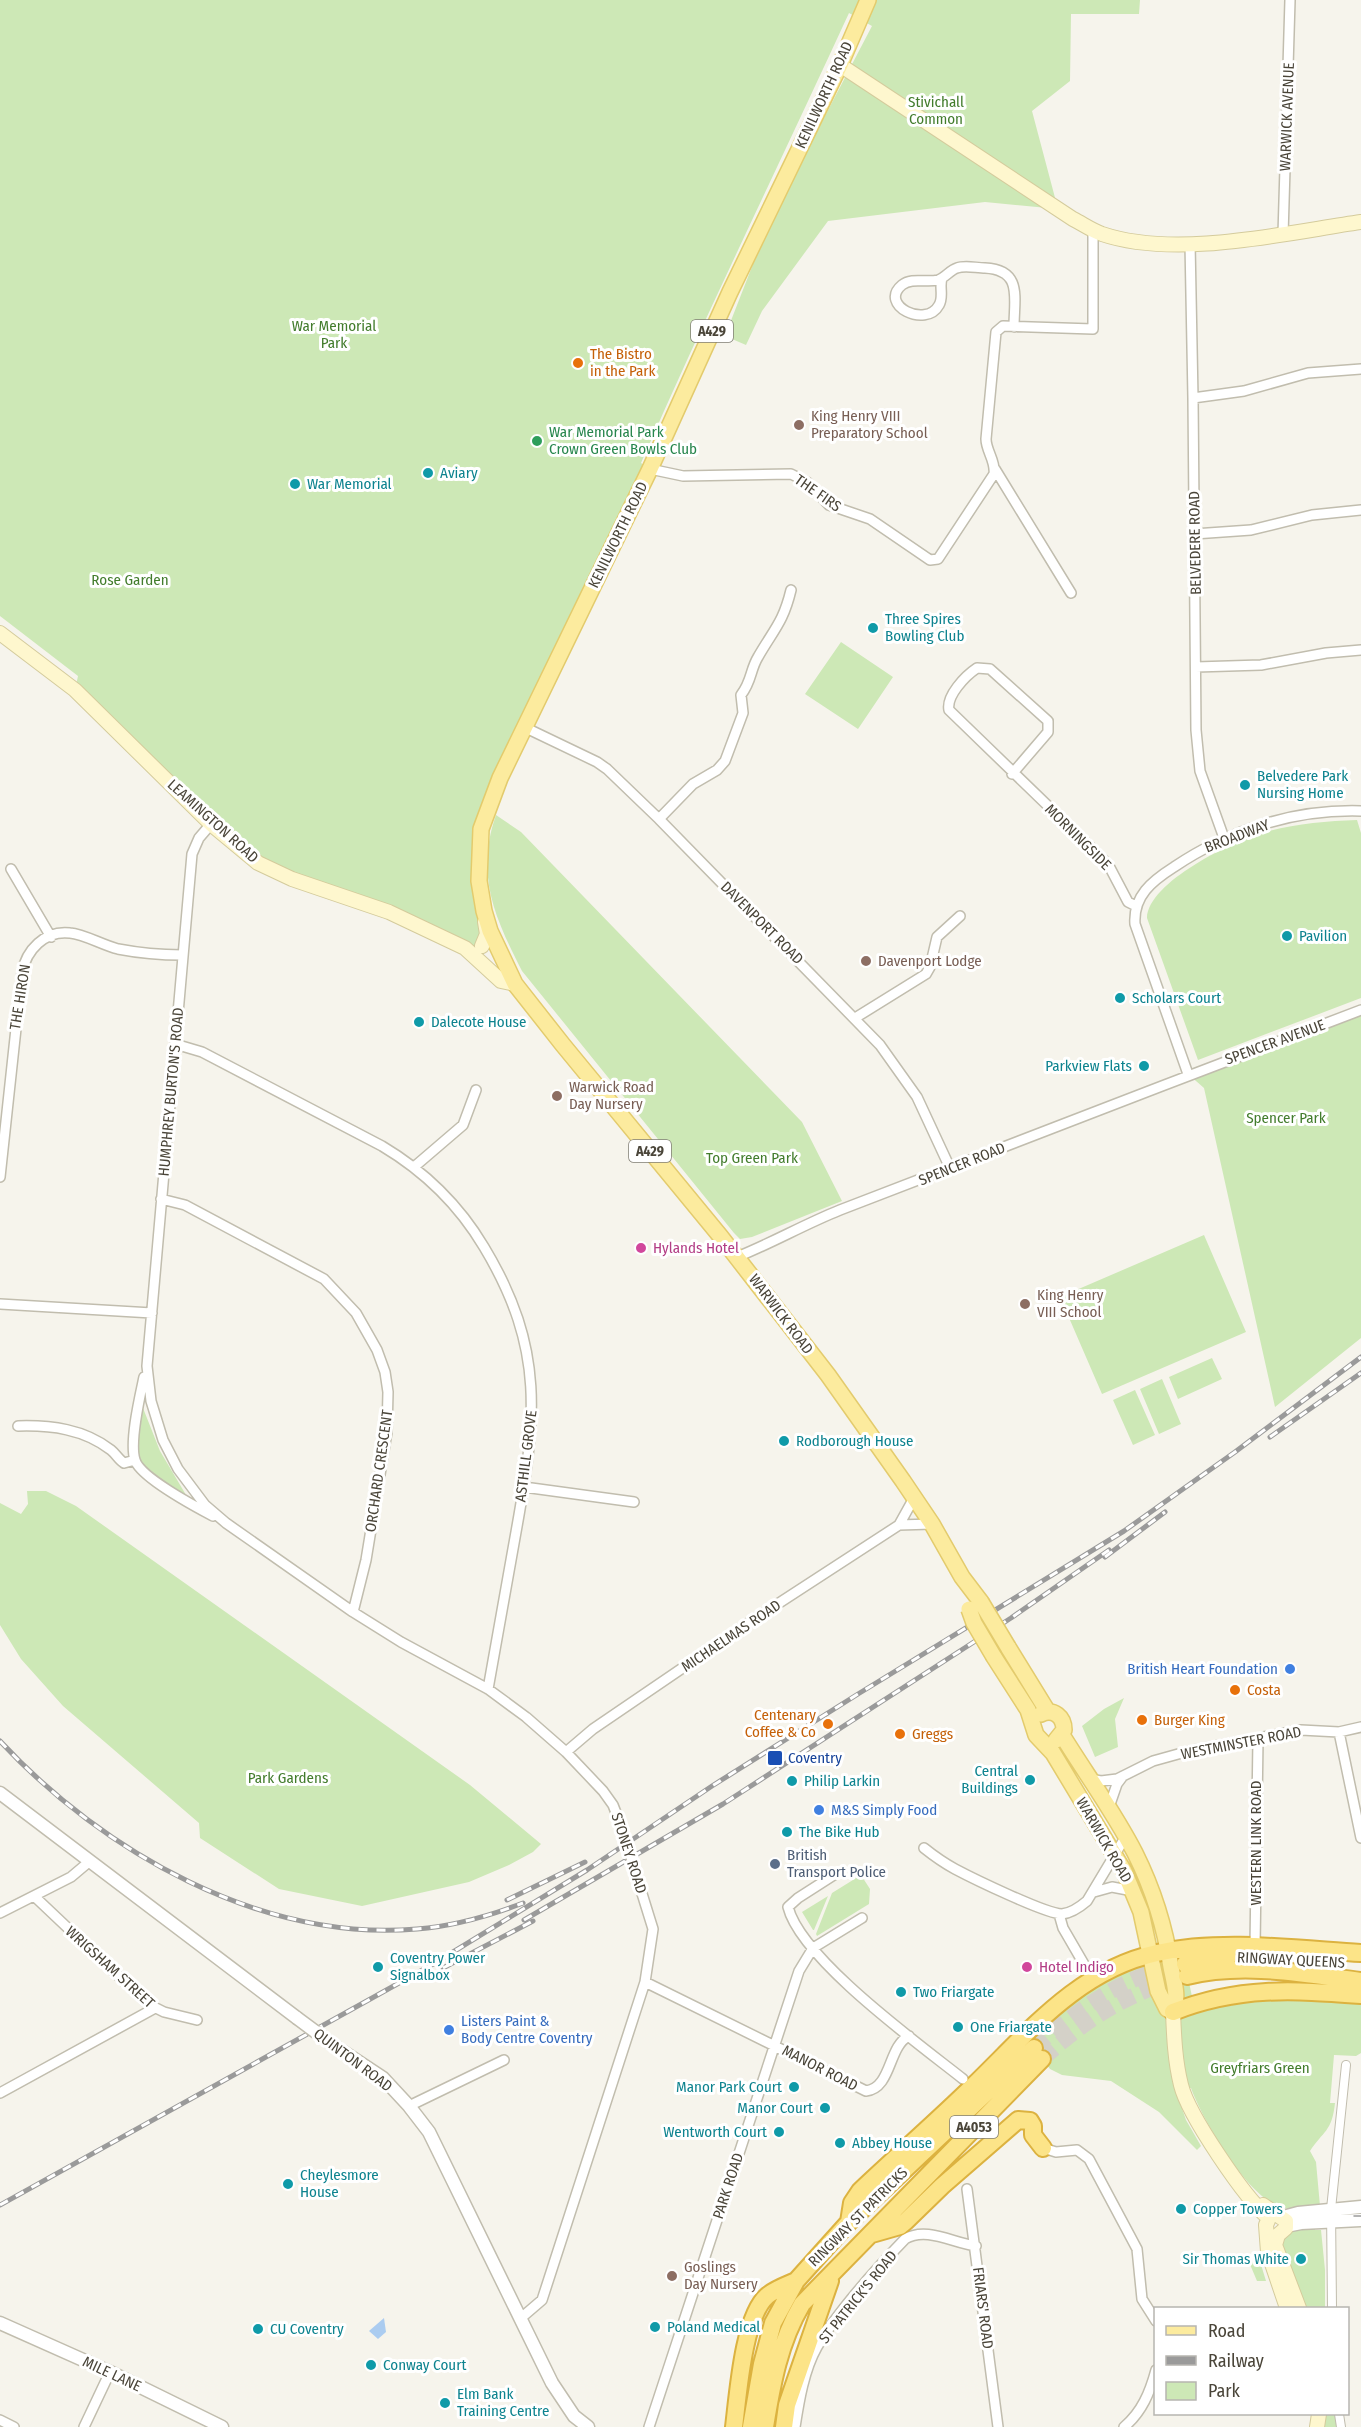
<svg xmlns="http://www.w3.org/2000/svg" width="1361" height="2427" font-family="'Fira Sans Condensed',sans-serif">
<rect width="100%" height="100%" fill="#f6f4ec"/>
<path fill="#cde8b6" d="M0 0H1140L1139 14H1071L1070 81 1032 111 1058 209 985 202 828 221 762 311 746 345 725 336 769 223 872 26 849 13C780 163 707 312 641 463L650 469 487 809 482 946 471 948 263 866 75 690 78 676 0 616Z
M841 642 893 677 858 729 805 694Z
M496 815 521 832 802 1122 842 1201 752 1237 740 1239 734 1233 522 971C495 918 475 875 496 815Z
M1357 820 1361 833V998L1198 1060 1147 918C1148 882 1233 841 1265 832 1294 824 1326 821 1357 820Z
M1361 1010V1338L1275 1407 1204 1088 1188 1074Z
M1204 1235 1246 1332 1102 1394 1060 1297Z
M1212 1358 1222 1379 1178 1399 1169 1377Z
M1162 1379 1181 1424 1159 1434 1140 1389Z
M1135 1390 1155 1435 1133 1445 1113 1400Z
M141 1403 160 1451 189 1500C134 1463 134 1470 141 1403Z
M27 1491H46L76 1506 470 1785 541 1844 533 1852 509 1865 469 1882 362 1906 279 1889 200 1838 199 1823 63 1706 21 1659 0 1625V1503L21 1514 28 1504Z
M1124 1698 1115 1719 1118 1747 1095 1757 1082 1726 1104 1709Z
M861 1875 870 1889 869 1904 817 1936 816 1934 832 1893Z
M828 1896 814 1930H813L802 1912Z
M1183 1954 1194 2006 1235 1998 1361 2001V2053L1356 2056 1334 2055 1330 2103H1335C1332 2132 1323 2131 1310 2151L1316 2162 1320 2206C1308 2207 1294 2210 1283 2208 1249 2200 1202 2119 1191 2088H1175L1186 2120 1201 2146 1197 2150 1159 2112 1111 2081 1062 2075 1050 2069 1029 2042C1051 2022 1071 2001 1096 1985 1122 1968 1154 1961 1183 1954Z
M1315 2223V2230H1321L1325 2270V2308H1304L1281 2243 1288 2230Z
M1259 2258 1266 2281H1257L1249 2262Z
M1323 2414H1336L1337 2427H1321Z"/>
<path fill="#abccf0" d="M384 2318 386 2332 378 2339 369 2331Z"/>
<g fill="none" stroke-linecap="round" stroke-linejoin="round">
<path stroke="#d4d1c8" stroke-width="16" stroke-dasharray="16 8" stroke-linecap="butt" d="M1034 2048C1079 2009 1124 1975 1184 1964
M1042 2059C1087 2018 1128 1993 1187 1976"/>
<defs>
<path id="pedestrian" d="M1332 2308 1331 2209 1346 2065
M1339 2414 1341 2427"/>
<path id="minor" d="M1283 235 1290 0
M1190 243 1193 398 1196 730 1200 771 1224 838
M942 278C939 287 944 297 939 305 926 329 878 305 902 285 912 277 926 283 938 280 945 278 950 270 957 268 965 265 976 268 985 268 1023 270 1014 298 1014 327
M1193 398 1244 391 1308 373 1361 369
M650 469 683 476 791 474 807 482 829 505 870 519 930 560 938 559 994 474C996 461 986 451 986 439L996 332 1003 326 1093 329V231
M995 469 1071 593
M1194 534 1251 530 1312 515 1361 510
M1196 667 1261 665 1326 653 1361 650
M524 727 597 762 607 769 659 819 880 1045 917 1097 950 1168
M1012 774 1048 732V721L990 669 977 668C965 676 946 696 949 710L1108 864 1128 902 1136 906
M659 819 693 784 717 770 725 761 743 713 741 695C752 681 750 670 758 657 774 629 783 623 791 590
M211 824 199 838 192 854 147 1366 151 1401 163 1440 178 1469 205 1505 226 1523 353 1612 401 1642 488 1689 526 1717 566 1752 603 1791 613 1805 625 1836
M11 869 51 937
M855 1018 926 974 930 967 937 937 960 916
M175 1044 202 1052 382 1146C424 1171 459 1205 484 1247 546 1350 536 1420 516 1532 507 1585 497 1637 488 1689
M1188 1074 1135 924C1133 896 1152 881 1174 867 1229 830 1294 809 1361 811
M414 1167 463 1125 476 1090
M0 1177 22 973C26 950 45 930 70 933 84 934 102 945 118 949 139 953 161 955 182 955
M161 1199 185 1205 324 1279 356 1313 377 1350 385 1372 388 1392 387 1432 366 1560 353 1612
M737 1257C772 1243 805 1224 840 1210 1014 1143 1187 1076 1361 1010
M0 1304 152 1313
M144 1377C140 1396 129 1442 135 1460 140 1477 196 1507 213 1516
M18 1426C51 1425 84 1429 111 1450 116 1454 119 1460 124 1463L135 1460
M524 1487 634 1502
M899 1525 932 1524
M1339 1732 1361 1838
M566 1752 593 1729 750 1622 899 1525 914 1498
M1090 1779 1101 1781 1117 1779 1153 1761 1189 1751 1301 1730 1339 1732 1361 1727
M1108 1810 1117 1784 1123 1776
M924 1848C934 1856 944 1863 955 1869 972 1878 1046 1914 1062 1914 1072 1913 1080 1907 1087 1901L1126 1836
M837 1873 798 1898 788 1907C801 1959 919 2044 963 2079
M1094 1892 1112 1887 1133 1891
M34 1896 148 2004 164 2012 197 2020
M0 1913 71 1877 90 1861
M1059 1914 1063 1928 1092 1978
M1255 1947 1258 1739
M645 1982 866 2091C892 2088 888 2046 909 2036
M0 2093 155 2008
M409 2106 504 2060
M1043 2148 1056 2152 1077 2150 1089 2159 1137 2249 1142 2299 1156 2321
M967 2189 998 2427
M521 2318 542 2300 645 1982 653 1929 635 1871
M0 2420 14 2427
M84 2427 110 2372
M649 2427 799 1971 813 1948 862 1918
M795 2427C799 2401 804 2370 817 2347 838 2311 876 2269 905 2239 926 2226 953 2243 976 2246
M1124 2427C1142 2412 1150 2392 1156 2370"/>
<path id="tertiary" d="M0 1793 297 2018
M336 2047 383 2078 409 2106 429 2132 552 2383 574 2416 588 2427
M1283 2217 1298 2213 1361 2207
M1286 2226 1301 2223 1361 2220
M0 2323 110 2372 222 2427"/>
<path id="secondary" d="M840 65 1073 219C1083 224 1091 230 1102 234 1176 259 1285 233 1361 222
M0 633 75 690 211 824 258 863 292 879 389 912 465 948 501 981 515 984
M482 946 487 934 485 922
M1173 2012C1174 2037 1175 2061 1181 2085 1188 2114 1245 2199 1269 2218
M1263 2205 1286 2221V2228L1278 2235 1275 2245 1299 2308
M1269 2218 1266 2225 1268 2252 1287 2308
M1317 2427 1319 2414"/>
<path id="primary" d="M868 0 840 65 730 292 650 469 500 778 481 829 479 881 484 911 490 931 515 984 563 1045 721 1237 828 1375 903 1481 932 1524 962 1577 981 1602
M1008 1647 1048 1712
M994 1657 1028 1710 1036 1735 1053 1753 1124 1871 1141 1912 1158 1991 1167 2009 1173 2012C1179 1997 1174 1982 1171 1967 1165 1927 1153 1889 1135 1853 1114 1812 1086 1774 1062 1735
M1041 1714C1054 1708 1064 1717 1064 1730L1056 1740"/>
<path id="trunk" d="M1185 1964 1228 1957
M1187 1976C1243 1962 1305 1974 1361 1981
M1173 2012C1239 1986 1293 1990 1361 1995
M849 2222 852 2203 860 2191C897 2156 936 2122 973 2086 1028 2033 1078 1970 1157 1953 1221 1939 1297 1949 1361 1953
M872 2234 900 2226 906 2221 942 2186 1018 2120 1030 2121 1033 2126V2135L1043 2148
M734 2427C738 2396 743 2317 767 2296 775 2289 787 2285 796 2281
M751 2427 762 2364 773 2323 796 2281 849 2222 1034 2048
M765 2427C772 2384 779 2343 802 2304L1042 2059
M784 2427 787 2405 830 2281"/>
</defs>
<use href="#pedestrian" stroke="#c1bdae" stroke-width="10"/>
<use href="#minor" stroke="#c1bdae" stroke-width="12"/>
<use href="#tertiary" stroke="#c1bdae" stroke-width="15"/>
<use href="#secondary" stroke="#d4cb9c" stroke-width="16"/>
<use href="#primary" stroke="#e3cb6d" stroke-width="18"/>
<use href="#trunk" stroke="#dcb240" stroke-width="20"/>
<use href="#pedestrian" stroke="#fff" stroke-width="8"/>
<use href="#minor" stroke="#fff" stroke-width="9"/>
<use href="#tertiary" stroke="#fff" stroke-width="12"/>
<use href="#secondary" stroke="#fef7ce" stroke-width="14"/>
<use href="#primary" stroke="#fceb9e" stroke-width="15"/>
<use href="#trunk" stroke="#fce488" stroke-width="16"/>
<path stroke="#9a9a9a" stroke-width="1.5" d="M1354 2216H1361"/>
<defs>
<path id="rail" d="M1270 1437 1361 1373
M1105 1557 1165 1512
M0 1741C103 1852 261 1942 417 1929 454 1926 489 1916 523 1903
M507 1900 585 1862
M524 1920 723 1804 1011 1618 1109 1550
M443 1968 533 1921
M0 2205 435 1963 587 1870 712 1786 858 1694 1124 1531 1235 1452 1361 1357"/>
</defs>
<use href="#rail" stroke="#9a9a9a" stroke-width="5"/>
<use href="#rail" stroke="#fff" stroke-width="3" stroke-dasharray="9" stroke-linecap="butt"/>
<defs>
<path id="minor-bridge" d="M625 1836 635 1871"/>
<path id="tertiary-bridge" d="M297 2018 336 2047"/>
<path id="primary-bridge" d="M981 1602 1008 1647
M969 1609 974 1623 994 1657"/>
</defs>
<use href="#minor-bridge" stroke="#c1bdae" stroke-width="12" stroke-linecap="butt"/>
<use href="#tertiary-bridge" stroke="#c1bdae" stroke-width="15" stroke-linecap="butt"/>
<use href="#primary-bridge" stroke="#e3cb6d" stroke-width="18" stroke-linecap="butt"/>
<use href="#minor-bridge" stroke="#fff" stroke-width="9"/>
<use href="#tertiary-bridge" stroke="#fff" stroke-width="12"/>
<use href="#primary-bridge" stroke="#fceb9e" stroke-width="15"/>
</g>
<g fill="#e8710a" stroke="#fff" stroke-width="2">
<circle cx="578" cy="363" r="6"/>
<circle cx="1235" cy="1690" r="6"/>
<circle cx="1142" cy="1720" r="6"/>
<circle cx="828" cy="1724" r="6"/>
<circle cx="900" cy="1734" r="6"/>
</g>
<g fill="#8d6e63" stroke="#fff" stroke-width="2">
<circle cx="799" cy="425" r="6"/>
<circle cx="866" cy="961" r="6"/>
<circle cx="557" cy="1096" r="6"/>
<circle cx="1025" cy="1304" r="6"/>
<circle cx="672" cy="2276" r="6"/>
</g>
<circle fill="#2e9e5b" stroke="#fff" stroke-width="2" cx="537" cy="441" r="6"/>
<g fill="#0f9aa8" stroke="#fff" stroke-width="2">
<circle cx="428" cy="473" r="6"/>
<circle cx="295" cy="484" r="6"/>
<circle cx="873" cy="628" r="6"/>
<circle cx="1245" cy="785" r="6"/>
<circle cx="1287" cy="936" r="6"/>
<circle cx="1120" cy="998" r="6"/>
<circle cx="419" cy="1022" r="6"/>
<circle cx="1144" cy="1066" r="6"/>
<circle cx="784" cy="1441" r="6"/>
<circle cx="1030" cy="1780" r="6"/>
<circle cx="792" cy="1781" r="6"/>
<circle cx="787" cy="1832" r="6"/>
<circle cx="378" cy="1967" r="6"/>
<circle cx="901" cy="1992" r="6"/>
<circle cx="958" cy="2027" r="6"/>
<circle cx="794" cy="2087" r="6"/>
<circle cx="825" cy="2108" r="6"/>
<circle cx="779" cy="2132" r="6"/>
<circle cx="840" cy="2143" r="6"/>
<circle cx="288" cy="2184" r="6"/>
<circle cx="1181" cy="2209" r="6"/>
<circle cx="1301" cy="2259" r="6"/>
<circle cx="655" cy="2327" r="6"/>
<circle cx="258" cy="2329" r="6"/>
<circle cx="371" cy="2365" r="6"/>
<circle cx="445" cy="2403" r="6"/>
</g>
<g fill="#d1479c" stroke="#fff" stroke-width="2">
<circle cx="641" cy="1248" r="6"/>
<circle cx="1027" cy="1967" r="6"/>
</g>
<g fill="#3f7fe0" stroke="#fff" stroke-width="2">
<circle cx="1290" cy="1669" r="6"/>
<circle cx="819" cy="1810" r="6"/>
<circle cx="449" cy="2030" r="6"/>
</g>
<rect fill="#1a4fb4" stroke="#fff" stroke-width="2" x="767" y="1750" width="16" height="16" rx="3"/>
<circle fill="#5c6f8a" stroke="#fff" stroke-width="2" cx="775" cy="1864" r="6"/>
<g text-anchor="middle" stroke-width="6" stroke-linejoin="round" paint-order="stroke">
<g fill="#fff" stroke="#807d74" stroke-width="1.5">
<rect x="691" y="320" width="42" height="22" rx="4.5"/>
<rect x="629" y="1140" width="42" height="22" rx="4.5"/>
<rect x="950" y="2116" width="48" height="22" rx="4.5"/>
</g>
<g font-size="14" font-weight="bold" fill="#4a4539">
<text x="712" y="336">A429</text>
<text x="650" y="1156">A429</text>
<text x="974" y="2132">A4053</text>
</g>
<g font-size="15" fill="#4a4539" stroke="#fff">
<text transform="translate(824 95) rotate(-65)" y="5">KENILWORTH ROAD</text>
<text transform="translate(1287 117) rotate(-88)" y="5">WARWICK AVENUE</text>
<text transform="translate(818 493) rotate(35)" y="5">THE FIRS</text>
<text transform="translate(618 535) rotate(-64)" y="5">KENILWORTH ROAD</text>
<text transform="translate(1195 543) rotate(-91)" y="5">BELVEDERE ROAD</text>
<text transform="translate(213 821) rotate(42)" y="5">LEAMINGTON ROAD</text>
<text transform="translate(1237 836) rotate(-21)" y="5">BROADWAY</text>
<text transform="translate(1078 837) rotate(45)" y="5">MORNINGSIDE</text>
<text transform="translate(762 923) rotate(45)" y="5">DAVENPORT ROAD</text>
<text transform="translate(20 997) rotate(-81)" y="5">THE HIRON</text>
<text transform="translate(1275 1042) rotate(-20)" y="5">SPENCER AVENUE</text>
<text transform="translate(171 1092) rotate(-85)" y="5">HUMPHREY BURTON'S ROAD</text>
<text transform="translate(962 1164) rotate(-22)" y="5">SPENCER ROAD</text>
<text transform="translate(781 1314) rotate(53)" y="5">WARWICK ROAD</text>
<text transform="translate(526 1456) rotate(-83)" y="5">ASTHILL GROVE</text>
<text transform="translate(379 1471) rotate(-82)" y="5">ORCHARD CRESCENT</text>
<text transform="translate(731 1636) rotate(-34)" y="5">MICHAELMAS ROAD</text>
<text transform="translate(1241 1743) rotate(-11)" y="5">WESTMINSTER ROAD</text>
<text transform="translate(1104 1840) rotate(60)" y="5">WARWICK ROAD</text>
<text transform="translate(1256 1843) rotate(-90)" y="5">WESTERN LINK ROAD</text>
<text transform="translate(629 1853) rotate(72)" y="5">STONEY ROAD</text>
<text transform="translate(1291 1960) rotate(3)" y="5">RINGWAY QUEENS</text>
<text transform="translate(110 1967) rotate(42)" y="5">WRIGSHAM STREET</text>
<text transform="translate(353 2060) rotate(37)" y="5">QUINTON ROAD</text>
<text transform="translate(820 2068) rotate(27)" y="5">MANOR ROAD</text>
<text transform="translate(728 2186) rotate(-72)" y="5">PARK ROAD</text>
<text transform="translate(858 2217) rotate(-45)" y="5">RINGWAY ST PATRICKS</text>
<text transform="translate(858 2297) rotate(-51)" y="5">ST PATRICK'S ROAD</text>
<text transform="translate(983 2308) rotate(83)" y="5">FRIARS' ROAD</text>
<text transform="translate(112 2374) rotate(25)" y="5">MILE LANE</text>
</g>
<g font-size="15" fill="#427c2c" stroke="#fff">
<text x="936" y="107">Stivichall<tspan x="936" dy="17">Common</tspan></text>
<text x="334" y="331">War Memorial<tspan x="334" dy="17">Park</tspan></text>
<text x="130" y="585">Rose Garden</text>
<text x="1286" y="1123">Spencer Park</text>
<text x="752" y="1163">Top Green Park</text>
<text x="288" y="1783">Park Gardens</text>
<text x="1260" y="2073">Greyfriars Green</text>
</g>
<g font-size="15" fill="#c56008" stroke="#fff" text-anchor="start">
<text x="590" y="359">The Bistro<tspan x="590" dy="17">in the Park</tspan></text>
<text x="1247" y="1695">Costa</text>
<text x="816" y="1720" text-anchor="end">Centenary<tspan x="816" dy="17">Coffee &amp; Co</tspan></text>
<text x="1154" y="1725">Burger King</text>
<text x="912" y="1739">Greggs</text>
</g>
<g font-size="15" fill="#785e54" stroke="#fff" text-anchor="start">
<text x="811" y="421">King Henry VIII<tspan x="811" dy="17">Preparatory School</tspan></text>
<text x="878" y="966">Davenport Lodge</text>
<text x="569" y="1092">Warwick Road<tspan x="569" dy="17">Day Nursery</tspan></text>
<text x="1037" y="1300">King Henry<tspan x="1037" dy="17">VIII School</tspan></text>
<text x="684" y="2272">Goslings<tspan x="684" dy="17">Day Nursery</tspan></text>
</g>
<g font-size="15" fill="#27864d" stroke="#fff" text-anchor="start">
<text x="549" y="437">War Memorial Park<tspan x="549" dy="17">Crown Green Bowls Club</tspan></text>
</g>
<g font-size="15" fill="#0d838f" stroke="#fff" text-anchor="start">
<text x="440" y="478">Aviary</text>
<text x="307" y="489">War Memorial</text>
<text x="885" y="624">Three Spires<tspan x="885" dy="17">Bowling Club</tspan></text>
<text x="1257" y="781">Belvedere Park<tspan x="1257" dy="17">Nursing Home</tspan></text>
<text x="1299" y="941">Pavilion</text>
<text x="1132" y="1003">Scholars Court</text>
<text x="431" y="1027">Dalecote House</text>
<text x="1132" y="1071" text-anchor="end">Parkview Flats</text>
<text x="796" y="1446">Rodborough House</text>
<text x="1018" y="1776" text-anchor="end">Central<tspan x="1018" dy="17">Buildings</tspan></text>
<text x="804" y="1786">Philip Larkin</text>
<text x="799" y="1837">The Bike Hub</text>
<text x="390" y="1963">Coventry Power<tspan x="390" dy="17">Signalbox</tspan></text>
<text x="913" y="1997">Two Friargate</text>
<text x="970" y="2032">One Friargate</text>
<text x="782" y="2092" text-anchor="end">Manor Park Court</text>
<text x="813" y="2113" text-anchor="end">Manor Court</text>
<text x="767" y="2137" text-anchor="end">Wentworth Court</text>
<text x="852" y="2148">Abbey House</text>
<text x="300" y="2180">Cheylesmore<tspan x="300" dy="17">House</tspan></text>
<text x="1193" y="2214">Copper Towers</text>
<text x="1289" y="2264" text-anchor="end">Sir Thomas White</text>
<text x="667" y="2332">Poland Medical</text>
<text x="270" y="2334">CU Coventry</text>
<text x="383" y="2370">Conway Court</text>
<text x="457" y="2399">Elm Bank<tspan x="457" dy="17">Training Centre</tspan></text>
</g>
<g font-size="15" fill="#b23c85" stroke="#fff" text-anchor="start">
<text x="653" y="1253">Hylands Hotel</text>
<text x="1039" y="1972">Hotel Indigo</text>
</g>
<g font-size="15" fill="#366cbe" stroke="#fff" text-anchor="start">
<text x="1278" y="1674" text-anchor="end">British Heart Foundation</text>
<text x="831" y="1815">M&amp;S Simply Food</text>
<text x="461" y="2026">Listers Paint &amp;<tspan x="461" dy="17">Body Centre Coventry</tspan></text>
</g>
<g font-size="15" fill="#164399" stroke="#fff" text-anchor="start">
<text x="788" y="1763">Coventry</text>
</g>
<g font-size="15" fill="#4e5e75" stroke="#fff" text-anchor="start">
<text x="787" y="1860">British<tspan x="787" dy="17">Transport Police</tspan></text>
</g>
</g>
<rect x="1154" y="2307" width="195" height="108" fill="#ffffff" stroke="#b7b5b0" stroke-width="1.5"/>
<rect x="1166" y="2326" width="30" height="9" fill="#fceb9e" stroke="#b7b5b0" stroke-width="1.5"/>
<text x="1208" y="2337" font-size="18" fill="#4a4539">Road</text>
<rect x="1166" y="2356" width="30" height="9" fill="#9a9a9a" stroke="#b7b5b0" stroke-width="1.5"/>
<text x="1208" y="2367" font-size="18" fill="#4a4539">Railway</text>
<rect x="1166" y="2382" width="30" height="18" fill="#cde8b6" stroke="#b7b5b0" stroke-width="1.5"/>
<text x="1208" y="2397" font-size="18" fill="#4a4539">Park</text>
</svg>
